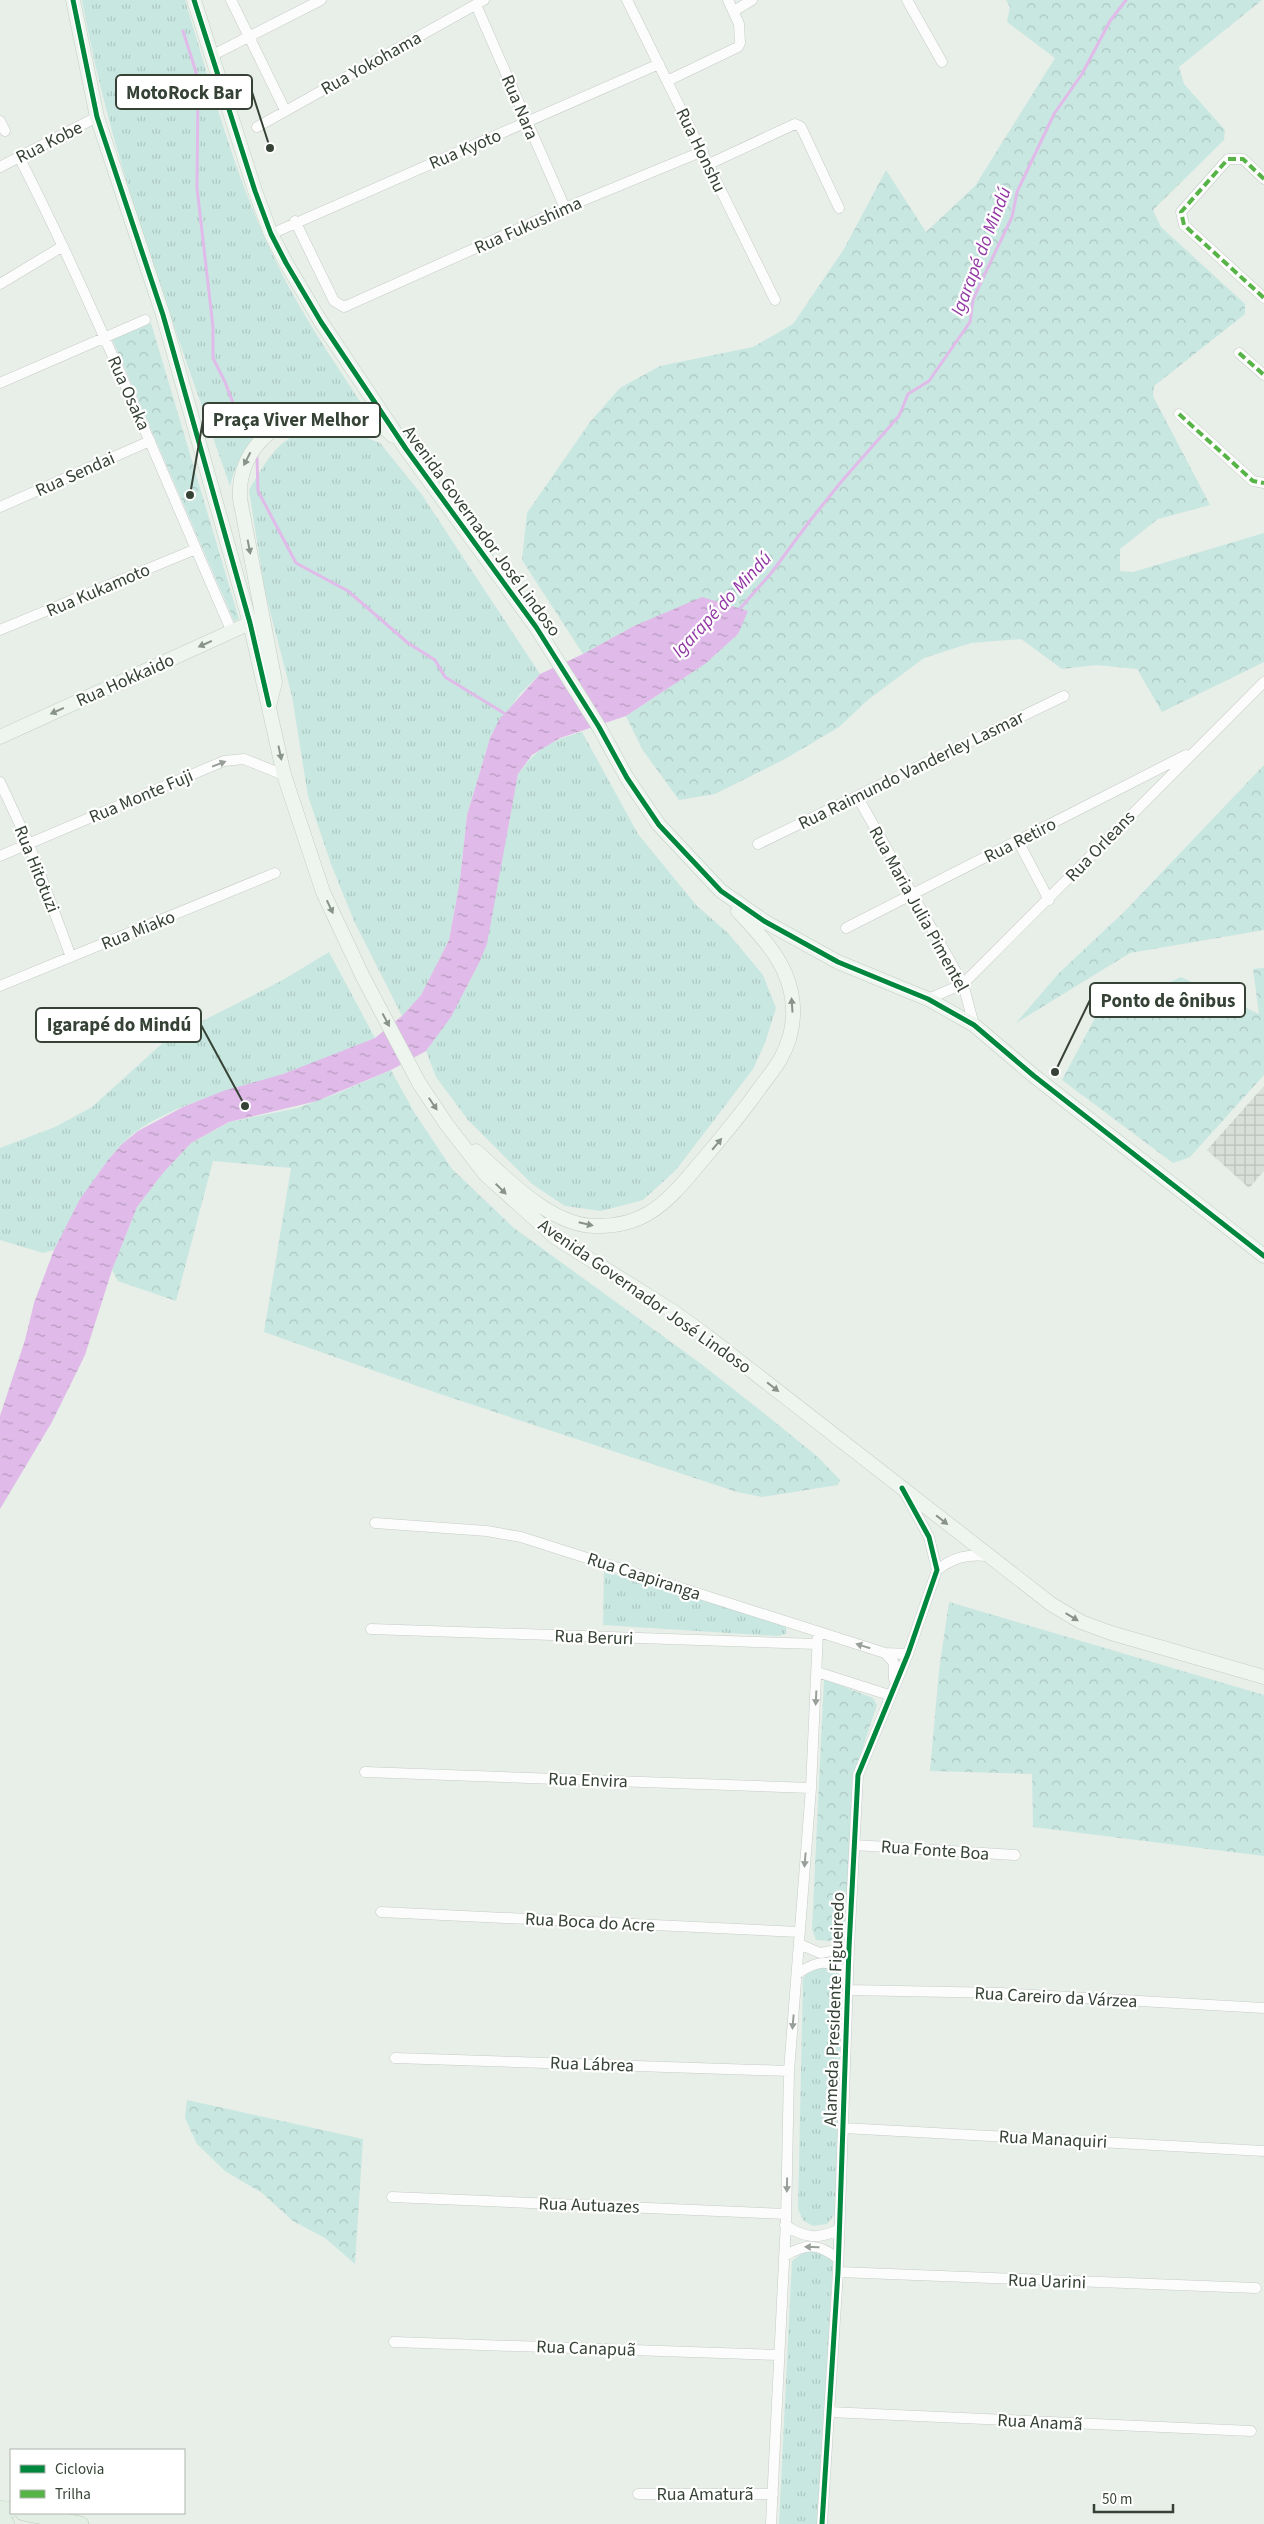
<svg xmlns="http://www.w3.org/2000/svg" width="1264" height="2524" font-family="'Source Sans 3',sans-serif">
<defs>
<pattern id="industrial-grid" width="8" height="8" patternUnits="userSpaceOnUse" patternTransform="scale(1.25)"><rect width="8" height="8" fill="#d8dfd8"/><path d="M0 4h8M4 0v8" fill="none" stroke="#bac1ba"/></pattern>
<pattern id="grass-tufts" width="24" height="20" patternUnits="userSpaceOnUse" patternTransform="scale(1.25)"><rect width="24" height="20" fill="#c9e7e1"/><path d="M3 7l-1-3M5 7V3M7 7l1-3M15 17l-1-3M17 17v-4M19 17l1-3" fill="none" stroke="#adc7c2"/></pattern>
<pattern id="forest-crowns" width="20" height="18" patternUnits="userSpaceOnUse" patternTransform="scale(1.25)"><rect width="20" height="18" fill="#c9e7e1"/><path d="M2 6a3 3 0 1 1 6 0M12 15a3 3 0 1 1 6 0" fill="none" stroke="#adc7c2"/></pattern>
<pattern id="water-ripples" width="26" height="14" patternUnits="userSpaceOnUse" patternTransform="scale(1.25)"><rect width="26" height="14" fill="#e0bbe9"/><path d="M2 4q2-2 4 0t4 0M15 11q2-2 4 0t4 0" fill="none" stroke="#b69abe"/></pattern>
</defs>
<rect width="100%" height="100%" fill="#e8eee8"/>
<path fill="url(#industrial-grid)" d="M1264 1086V1171L1249 1188 1207 1150Z"/>
<path fill="url(#grass-tufts)" d="M82 0H185C212 89 236 182 278 266 302 315 333 360 363 406 300 390 245 422 230 486 175 327 112 166 82 0Z
M344 429 380 443 422 495 540 674 520 694 490 738 467 815 460 880 449 940 421 995 402 1016 354 921 331 864 308 796 292 696 265 592 249 490C262 468 278 437 305 432 318 429 332 430 344 429Z
M582 732 638 834 696 905 728 933 763 975 776 1008 765 1043 753 1069 676 1170 643 1200 601 1211 565 1206 532 1184 468 1120 436 1077 426 1051C450 1018 472 983 486 944L518 774C537 748 552 740 582 732Z
M329 952 375 1038C345 1050 314 1063 283 1074 233 1092 159 1105 121 1145 93 1176 73 1213 54 1250L43 1253 0 1240V1148L55 1127 92 1107 167 1039 281 981Z
M604 1571 786 1625V1634L777 1636 603 1625Z
M816 1966 838 1970 845 1982 835 2214 827 2224 813 2226 803 2220 798 2209 803 1978Z
M821 2250 830 2256 833 2263 819 2524H779L792 2261 805 2251Z"/>
<path fill="url(#forest-crowns)" d="M1006 0H1262L1179 67 1184 84 1225 130 1224 140 1153 210 1161 227 1245 304V314L1154 386 1153 396 1210 505 1158 519 1120 549V571L1133 572 1264 533V662L1162 712 1137 669 1096 665 1062 669 1021 639 971 643 924 658 869 699 839 727 785 759 715 794 679 800 642 749 626 716 705 664 738 634 634 626 583 654 522 560 527 513 590 422 620 388 660 366 753 347 793 324 844 249 886 170 926 232 975 186 1055 58 1007 22 1010 7Z
M151 323 239 619 234 621 112 339Z
M1264 765V930L1130 953 1016 1023 1059 973 1125 911Z
M1264 968V1075L1190 1157 1173 1163 1062 1080 1096 1016 1181 977 1259 1014 1253 969Z
M391 1070 414 1112 452 1169 514 1228 700 1363 770 1418 819 1458 840 1480 838 1485 762 1497 737 1492 440 1394 264 1332 291 1168 213 1161 176 1301 118 1281 112 1270 137 1207 163 1173 191 1143 230 1122 297 1108 336 1094Z
M949 1602 1264 1695V1856L1033 1827 1032 1774 930 1771 939 1671Z
M824 1679 873 1698 877 1705 857 1765 846 1942 816 1940 812 1929Z
M187 2100 363 2139 355 2264 325 2238 293 2221 262 2193 225 2171 197 2144 185 2118Z"/>
<path fill="url(#water-ripples)" d="M702 597 748 611 738 634 705 664 626 716 560 738 532 755 518 774 487 944 479 963 451 1017 426 1051 391 1070 317 1101 229 1122 191 1143 163 1173 137 1207 112 1270 85 1355 52 1422 0 1509V1416L25 1340 34 1303 54 1250 80 1199 108 1160 122 1144 138 1131 183 1107 223 1091 283 1074 375 1038 402 1016 421 995 449 940 460 880 467 815 490 738 499 720 540 674 583 654 634 626Z"/>
<g fill="none" stroke-linecap="round" stroke-linejoin="round">
<path stroke="#e0bbe9" stroke-width="3" d="M183 31 196 72 198 90 197 188 213 327V358L225 382 241 424
M257 458 258 491 296 563 348 591 408 643 435 660 445 677 507 715
M737 612 772 572 809 522 841 482 899 416 908 394 929 381 970 322 973 300 981 282 1012 217 1017 192 1054 114 1082 74 1110 21 1126 0"/>
<defs>
<path id="street" d="M231 0 285 110
M627 0 775 300
M907 0 942 62
M476 5 565 208
M734 11 752 0
M211 56 321 0
M667 81 738 47 740 43 739 24 728 0
M0 121 5 131
M257 127 484 0
M19 157C98 312 162 473 232 632
M709 164 795 124 801 127 839 208
M0 167 97 117
M1264 179 1243 159H1228L1181 212 1184 225 1264 298
M295 221 334 301 344 307 565 208 703 151
M271 234 659 64
M0 284 63 246
M1239 353 1264 375
M0 383 145 320
M1179 414 1253 481 1264 483
M0 507 150 441
M0 630 196 549
M0 782 29 844 71 957
M857 796 963 984 974 1025
M1018 841 1049 900
M758 844 1064 696
M0 856 224 761 244 759 284 775
M846 928 1186 755
M0 986 275 873
M928 999 963 984 1264 682
M375 1523 487 1531 521 1537 885 1653 908 1654
M937 1570C954 1557 967 1554 988 1556
M371 1629 817 1644
M885 1653 894 1663V1679
M817 1672 889 1695
M365 1772 811 1788
M855 1845 1015 1855
M381 1912 799 1932
M799 1944 820 1953 849 1948
M797 1974C817 1960 830 1958 848 1975
M849 1990 1000 1993 1264 2008
M395 2058 789 2071
M843 2128 1264 2151
M392 2197 786 2214
M785 2225C804 2238 819 2240 839 2229
M784 2256C806 2244 818 2242 838 2259
M838 2272 1256 2288
M394 2342 778 2355
M829 2412 1251 2431
M638 2494H773
M771 2524 786 2221 789 2071 811 1788 818 1632
M822 2524 838 2272 849 1948 858 1775 908 1654 937 1570 929 1537 905 1493"/>
<path id="secondary" d="M73 0 97 117 163 315 250 623 284 775 323 892 363 977 419 1083 447 1125 485 1174 556 1238 674 1312 707 1336 1051 1604 1081 1622 1111 1633 1264 1677
M194 0 255 191 271 234 286 263 321 322 406 449 536 627 599 727 627 778 659 825 721 891 764 921 838 962 928 999 974 1025 1034 1076 1264 1256
M270 702 275 682 240 499C235 420 340 383 393 436
M0 737 250 623
M476 1151C507 1179 553 1228 599 1226 616 1226 634 1222 649 1213 670 1200 685 1181 700 1163 721 1138 741 1115 759 1089 766 1079 775 1069 781 1058 789 1043 794 1024 793 1007 791 966 764 939 738 911"/>
<path id="primary" d="M0 2508 11 2510
M23 2513 81 2524
M0 2523 7 2524"/>
</defs>
<use href="#street" stroke="#c5ccc6" stroke-width="11"/>
<use href="#secondary" stroke="#c2cfc4" stroke-width="15"/>
<use href="#primary" stroke="#b7cfb9" stroke-width="16"/>
<use href="#street" stroke="#fcfcfc" stroke-width="10"/>
<use href="#secondary" stroke="#eef5ef" stroke-width="14"/>
<use href="#primary" stroke="#e3efe5" stroke-width="15"/>
<path stroke="#56b346" stroke-width="4" stroke-dasharray="8 4" stroke-linecap="butt" d="M1264 179 1243 159H1228L1181 212 1184 225 1264 298
M1239 353 1264 375
M1179 414 1253 481 1264 483"/>
<defs>
<path id="cycleway" d="M73 0 97 117 163 315 250 623 269 705
M194 0 255 191 271 234 286 263 321 322 406 449 536 627 599 727 627 778 659 825 721 891 764 921 838 962 928 999 974 1025 1034 1076 1264 1256
M822 2524 838 2272 849 1948 858 1775 908 1654 937 1570 929 1537 902 1488"/>
</defs>
<use href="#cycleway" stroke="#fff" stroke-width="8"/>
<use href="#cycleway" stroke="#00873e" stroke-width="5"/>
</g>
<defs><path id="oneway-solid" d="M-6-.8H1V-3.2L6.5 0L1 3.2V.8H-6Z" transform="scale(1.25)"/></defs>
<g fill="#889389">
<use href="#oneway-solid" transform="translate(247 459) rotate(117)"/>
<use href="#oneway-solid" transform="translate(249 547) rotate(79)"/>
<use href="#oneway-solid" transform="translate(205 644) rotate(156)"/>
<use href="#oneway-solid" transform="translate(57 711) rotate(156)"/>
<use href="#oneway-solid" transform="translate(280 753) rotate(78)"/>
<use href="#oneway-solid" transform="translate(330 907) rotate(65)"/>
<use href="#oneway-solid" transform="translate(792 1005) rotate(-94)"/>
<use href="#oneway-solid" transform="translate(386 1020) rotate(62)"/>
<use href="#oneway-solid" transform="translate(433 1104) rotate(56)"/>
<use href="#oneway-solid" transform="translate(717 1144) rotate(-50)"/>
<use href="#oneway-solid" transform="translate(501 1189) rotate(45)"/>
<use href="#oneway-solid" transform="translate(586 1224) rotate(13)"/>
<use href="#oneway-solid" transform="translate(773 1387) rotate(38)"/>
<use href="#oneway-solid" transform="translate(942 1520) rotate(38)"/>
<use href="#oneway-solid" transform="translate(1072 1617) rotate(31)"/>
</g>
<g fill="#989f98">
<use href="#oneway-solid" transform="translate(219 764) rotate(-21)"/>
<use href="#oneway-solid" transform="translate(863 1646) rotate(-163)"/>
<use href="#oneway-solid" transform="translate(816 1698) rotate(93)"/>
<use href="#oneway-solid" transform="translate(805 1860) rotate(95)"/>
<use href="#oneway-solid" transform="translate(793 2022) rotate(95)"/>
<use href="#oneway-solid" transform="translate(787 2185) rotate(91)"/>
<use href="#oneway-solid" transform="translate(812 2247) rotate(-179)"/>
</g>
<g text-anchor="middle" stroke-width="4.5" stroke-linejoin="round" paint-order="stroke">
<g font-size="18" fill="#354235" stroke="#fff">
<text transform="translate(371 63) rotate(-29)" y="6">Rua Yokohama</text>
<text transform="translate(520 107) rotate(67)" y="6">Rua Nara</text>
<text transform="translate(49 142) rotate(-27)" y="6">Rua Kobe</text>
<text transform="translate(465 149) rotate(-23)" y="6">Rua Kyoto</text>
<text transform="translate(701 150) rotate(64)" y="6">Rua Honshu</text>
<text transform="translate(528 225) rotate(-24)" y="6">Rua Fukushima</text>
<text transform="translate(129 393) rotate(66)" y="6">Rua Osaka</text>
<text transform="translate(75 474) rotate(-24)" y="6">Rua Sendai</text>
<text transform="translate(482 531) rotate(54)" y="6">Avenida Governador José Lindoso</text>
<text transform="translate(98 590) rotate(-23)" y="6">Rua Kukamoto</text>
<text transform="translate(125 680) rotate(-24)" y="6">Rua Hokkaido</text>
<text transform="translate(911 770) rotate(-26)" y="6">Rua Raimundo Vanderley Lasmar</text>
<text transform="translate(141 796) rotate(-23)" y="6">Rua Monte Fuji</text>
<text transform="translate(1020 840) rotate(-27)" y="6">Rua Retiro</text>
<text transform="translate(1100 846) rotate(-46)" y="6">Rua Orleans</text>
<text transform="translate(37 869) rotate(68)" y="6">Rua Hitotuzi</text>
<text transform="translate(919 909) rotate(61)" y="6">Rua Maria Julia Pimentel</text>
<text transform="translate(138 930) rotate(-22)" y="6">Rua Miako</text>
<text transform="translate(645 1296) rotate(35)" y="6">Avenida Governador José Lindoso</text>
<text transform="translate(644 1576) rotate(18)" y="6">Rua Caapiranga</text>
<text transform="translate(594 1637) rotate(2)" y="6">Rua Beruri</text>
<text transform="translate(588 1780) rotate(2)" y="6">Rua Envira</text>
<text transform="translate(935 1850) rotate(4)" y="6">Rua Fonte Boa</text>
<text transform="translate(590 1922) rotate(3)" y="6">Rua Boca do Acre</text>
<text transform="translate(1056 1997) rotate(3)" y="6">Rua Careiro da Várzea</text>
<text transform="translate(834 2009) rotate(-88)" y="6">Alameda Presidente Figueiredo</text>
<text transform="translate(592 2064) rotate(2)" y="6">Rua Lábrea</text>
<text transform="translate(1053 2139) rotate(3)" y="6">Rua Manaquiri</text>
<text transform="translate(589 2205) rotate(2)" y="6">Rua Autuazes</text>
<text transform="translate(1047 2281) rotate(2)" y="6">Rua Uarini</text>
<text transform="translate(586 2348) rotate(2)" y="6">Rua Canapuã</text>
<text transform="translate(1040 2422) rotate(3)" y="6">Rua Anamã</text>
<text x="705" y="2500">Rua Amaturã</text>
</g>
<g font-size="19" font-style="italic" fill="#9238a5" stroke="#fff">
<text transform="translate(980 251) rotate(-69)" y="7">Igarapé do Mindú</text>
<text transform="translate(721 604) rotate(-47)" y="7">Igarapé do Mindú</text>
</g>
</g>
<path fill="none" stroke="#354235" stroke-width="2" d="M270 148L252 92M190 495L203 420M1055 1072L1090 1000M245 1106L201 1025"/>
<g fill="#354235" stroke="#fff" stroke-width="2">
<circle cx="270" cy="148" r="5"/>
<circle cx="190" cy="495" r="5"/>
<circle cx="1055" cy="1072" r="5"/>
<circle cx="245" cy="1106" r="5"/>
</g>
<g fill="#fff" stroke="#354235" stroke-width="2">
<rect x="116" y="75" width="136" height="34" rx="5"/>
<rect x="203" y="403" width="177" height="34" rx="5"/>
<rect x="1090" y="983" width="155" height="34" rx="5"/>
<rect x="36" y="1008" width="165" height="34" rx="5"/>
</g>
<g font-size="19" text-anchor="middle" font-weight="bold" fill="#354235">
<text x="184" y="99">MotoRock Bar</text>
<text x="291" y="426">Praça Viver Melhor</text>
<text x="1168" y="1007">Ponto de ônibus</text>
<text x="119" y="1031">Igarapé do Mindú</text>
</g>
<rect x="10" y="2449" width="175" height="65" fill="#ffffff" stroke="#aeb3ae"/>
<rect x="20" y="2465" width="25" height="8" fill="#00873e" stroke="#aeb3ae"/>
<text x="55" y="2474" font-size="15" fill="#354235">Ciclovia</text>
<rect x="20" y="2490" width="25" height="8" fill="#56b346" stroke="#aeb3ae"/>
<text x="55" y="2499" font-size="15" fill="#354235">Trilha</text>
<path d="M1094 2504v8h79v-8" fill="none" stroke="#354235" stroke-width="2.5"/>
<text x="1102" y="2504" font-size="15" fill="#354235" stroke="#ffffff" stroke-width="4" paint-order="stroke">50 m</text>
</svg>
